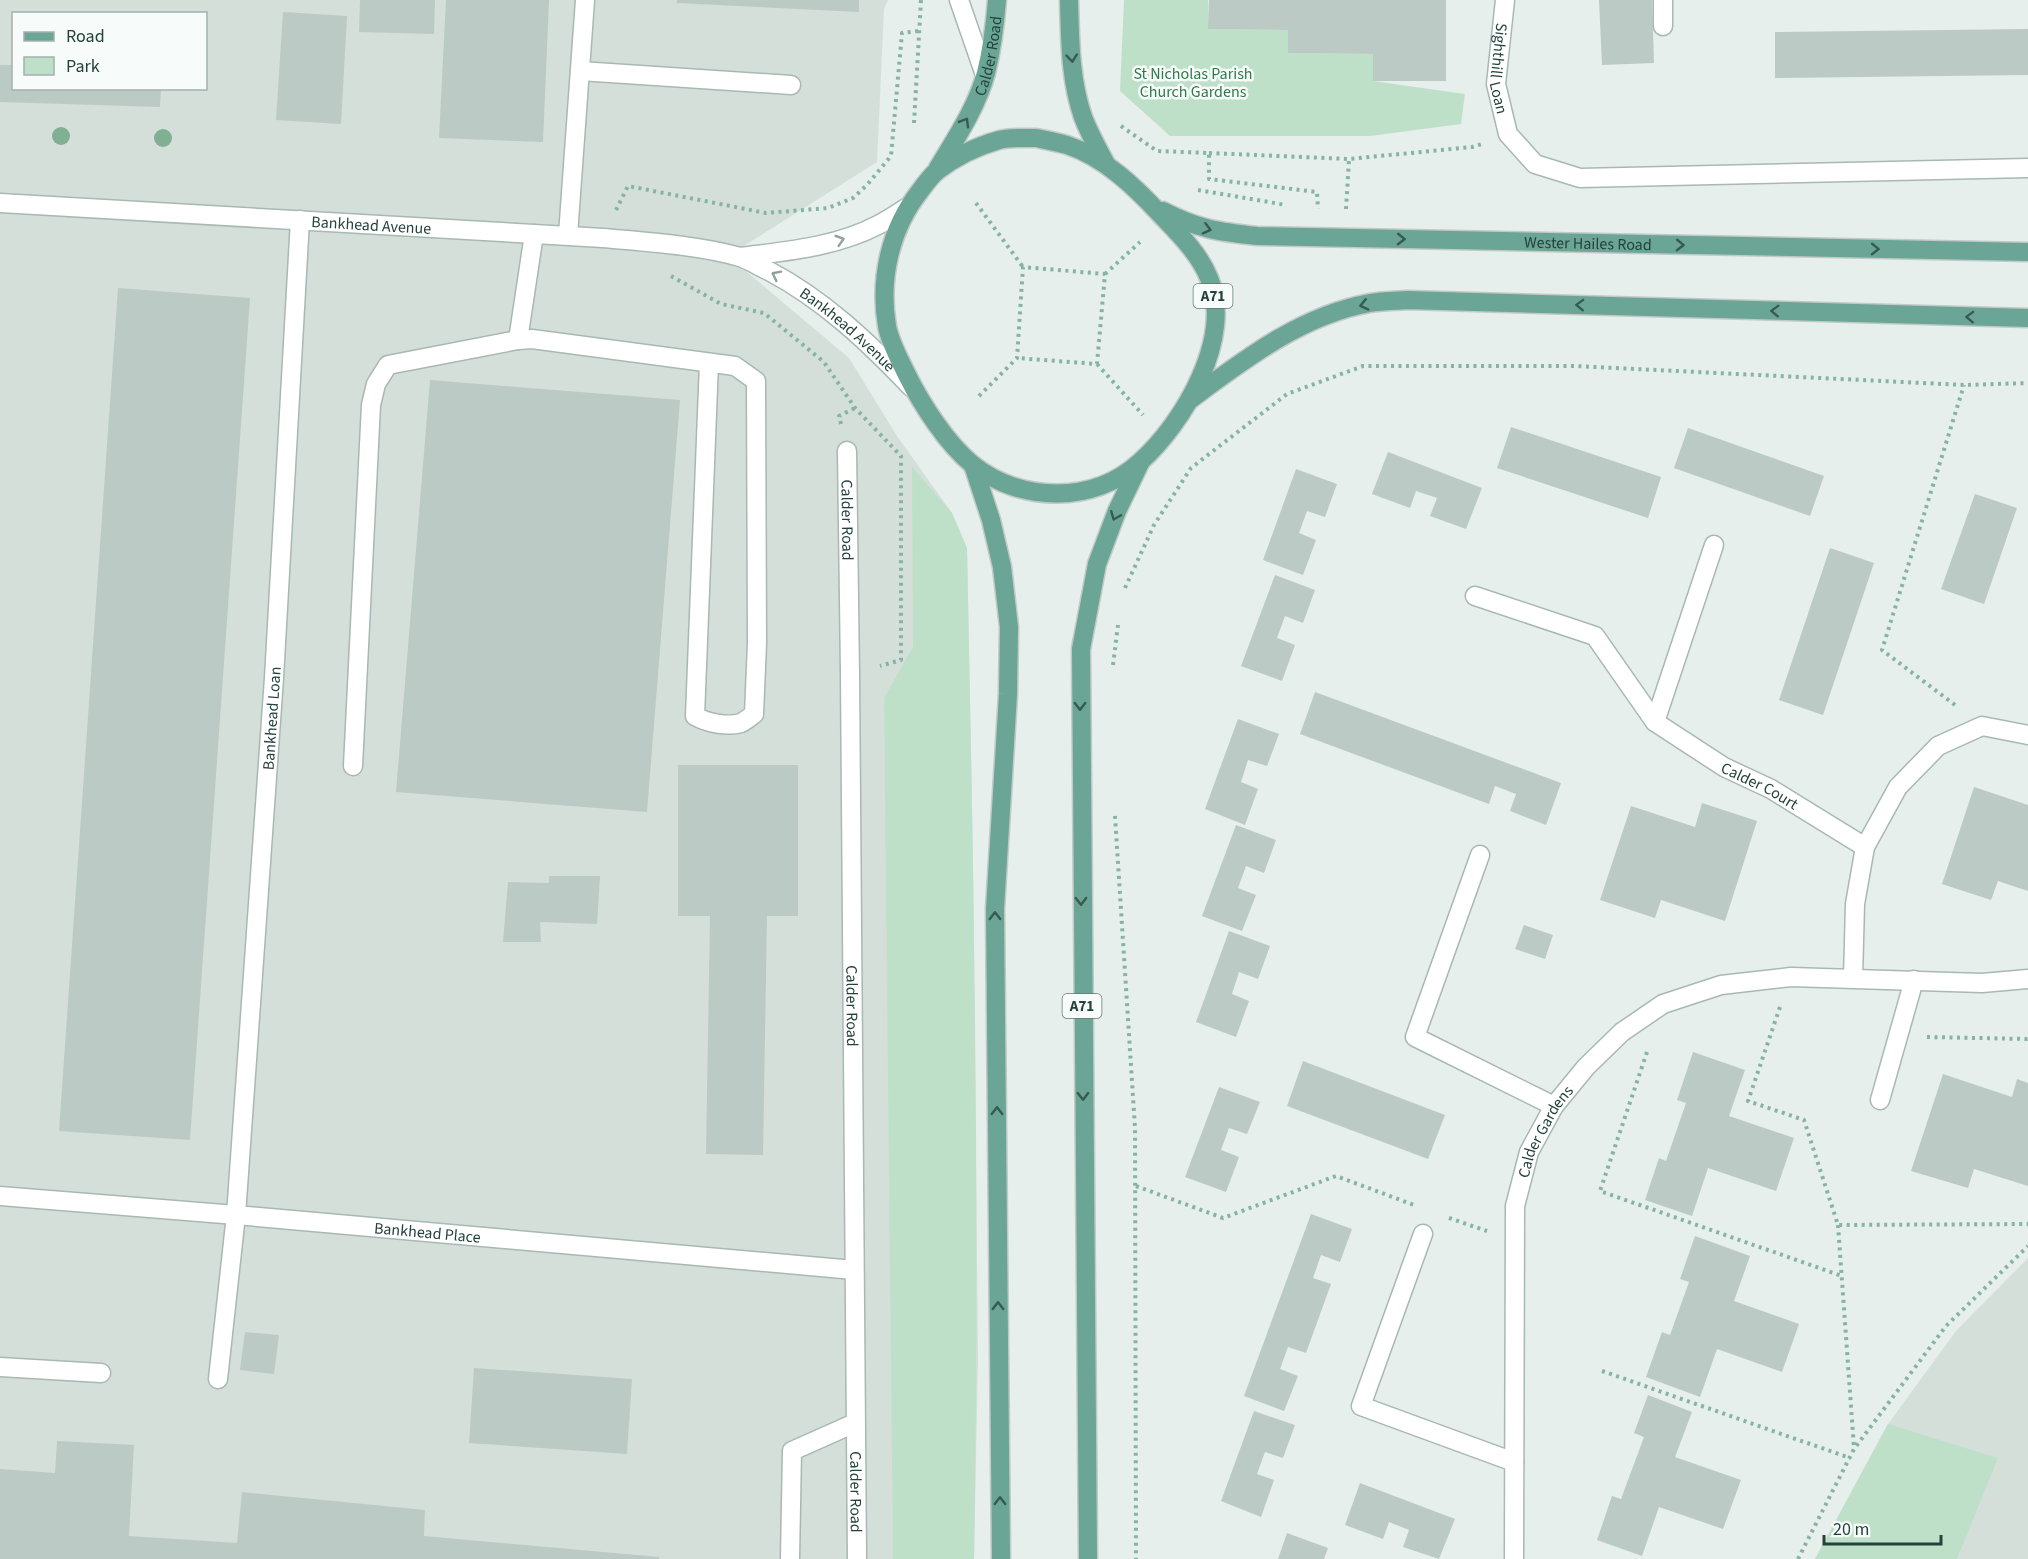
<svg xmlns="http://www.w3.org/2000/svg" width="2028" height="1559" font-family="'Source Sans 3',sans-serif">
<rect width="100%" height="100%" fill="#e6efeb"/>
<path fill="#d4dfda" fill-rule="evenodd" d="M0 0H888L884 9 877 162 728 256 849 358 897 436 952 513 967 548 973 858 978 1359 974 1559H0ZM14 14H206V88H14Z
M2028 1258V1559H1815L1888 1424 1956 1331Z"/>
<path fill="#bfe0c8" d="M1124 0H1208L1209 29 1288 30V53L1373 54V81L1465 94 1461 124 1370 136H1170L1120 91Z
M912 467 952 513 967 548C974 885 980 1222 974 1559H893L884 698 913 647Z
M1888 1424 1998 1458 1957 1559H1815Z"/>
<path fill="#bbcac4" d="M360 0H435L434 34 359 32Z
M446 0H549L543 142 439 138Z
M677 0H859V12L677 3Z
M1209 0H1446V81H1373V54L1288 53V30L1208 29Z
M1599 0H1652L1654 63 1602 65Z
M283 12 347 16 341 124 276 120Z
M2028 29V75L1775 78V32Z
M0 65H14V88H161L160 107 0 102Z
M118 288 250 298 190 1140 59 1131Z
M430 380 680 400 647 812 396 792Z
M1511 427 1661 477 1648 518 1497 468Z
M1688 428 1824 476 1810 516 1674 468Z
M1388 452 1482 488 1466 529 1430 516 1437 498 1416 491 1410 508 1372 494Z
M1296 469 1337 484 1325 517 1307 511 1299 533 1316 540 1303 575 1263 560Z
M1975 494 2017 508 1984 604 1941 589Z
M1830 548 1874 563 1823 715 1779 700Z
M1275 575 1315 590 1303 623 1285 616 1277 638 1295 645 1282 681 1241 666Z
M1315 692 1561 783 1546 825 1510 811 1516 794 1495 786 1489 804 1300 734Z
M1238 719 1279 734 1267 766 1248 760 1241 782 1258 789 1245 825 1205 809Z
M678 765H798V916H767L763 1155 706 1154 710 916H678Z
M1974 787 2028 805V891L1998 881 1991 900 1942 884Z
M1702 803 1757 821 1725 921 1661 900 1655 918 1600 900 1631 806 1695 827Z
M1236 825 1276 840 1264 873 1246 866 1238 888 1256 895 1242 931 1202 916Z
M549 876H600L597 924 540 922 541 942H503L508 882 549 883Z
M1524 925 1553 935 1545 959 1515 949Z
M1229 931 1270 946 1258 979 1239 972 1232 994 1249 1001 1236 1037 1196 1022Z
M1693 1052 1745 1070 1729 1116 1794 1138 1776 1191 1708 1168 1692 1216 1645 1200 1659 1158 1666 1161 1686 1103 1677 1100Z
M1303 1061 1445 1115 1428 1159 1287 1106Z
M1943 1074 2012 1097 2017 1079 2028 1083V1186L1974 1169 1968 1188 1911 1171Z
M1219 1087 1260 1102 1247 1134 1229 1128 1221 1150 1239 1157 1226 1192 1185 1177Z
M1311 1214 1352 1229 1340 1262 1321 1255 1313 1278 1331 1284 1306 1353 1288 1347 1280 1369 1298 1376 1284 1411 1244 1396Z
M1695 1236 1750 1256 1734 1301 1799 1324 1782 1372 1717 1349 1700 1397 1646 1377 1662 1332 1670 1335 1689 1282 1680 1279Z
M245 1332 279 1335 274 1374 240 1370Z
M474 1368 632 1379 627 1454 469 1443Z
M1648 1395 1692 1412 1675 1457 1741 1480 1723 1529 1659 1507 1642 1556 1597 1540 1612 1496 1621 1499 1644 1437 1634 1433Z
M1254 1411 1295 1425 1283 1458 1265 1452 1257 1474 1274 1480 1261 1517 1221 1501Z
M57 1441 134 1445 129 1536 237 1543 242 1492 425 1510 424 1536 659 1557V1559H0V1469L55 1473Z
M1360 1483 1455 1519 1439 1559 1403 1547 1409 1530 1389 1522 1383 1539 1345 1525Z
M1287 1533 1328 1548 1324 1559H1278Z"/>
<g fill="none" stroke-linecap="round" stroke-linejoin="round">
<defs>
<g id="minor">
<path d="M959 0 985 75"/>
<path id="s1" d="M1505 0 1496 84 1508 134 1535 164 1580 178 2028 168"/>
<path d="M1663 0V26"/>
<path d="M580 71 791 85"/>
<path id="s2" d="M0 203 603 238C646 242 698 245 740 257 750 260 759 267 769 271 824 300 868 342 911 387"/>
<path d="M534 234 518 340 532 339 735 366 756 381 757 643 754 714C750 717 745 721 741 723 727 727 707 723 695 716L709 363"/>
<path d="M568 235 585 0"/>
<path d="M741 257C787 251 836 247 878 225 888 220 897 214 906 208"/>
<path id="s3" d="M847 451 850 674 857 1559"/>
<path id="s4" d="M1475 596 1595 636 1655 722 1724 767 1771 789 1865 847"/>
<path d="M1655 722 1714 545"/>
<path d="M353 766 371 405 376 384 388 365 518 340"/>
<path d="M1480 855 1415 1037 1554 1106"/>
<path d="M1853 978 1855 904 1865 847 1898 787 1938 746 1982 726 2028 735"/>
<path d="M1880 1100 1914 980"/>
<path id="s5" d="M0 1196 236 1215 854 1270"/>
<path d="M1423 1234 1361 1406 1514 1462"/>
<path d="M0 1367 101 1373"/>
<path id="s6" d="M218 1379 236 1215 274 678 300 220"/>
<path d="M790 1559 792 1451 855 1423"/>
<path id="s7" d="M1514 1559 1515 1206 1529 1152 1554 1106 1586 1067 1622 1032 1663 1004 1721 985 1791 977 1982 983 2028 979"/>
</g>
<g id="major">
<path d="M1069 0C1070 39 1070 80 1083 117 1089 133 1098 149 1106 164"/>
<path d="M1036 138C1046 140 1057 142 1067 145 1104 157 1135 187 1160 214 1178 233 1199 253 1209 278 1234 337 1184 423 1140 462 1094 504 1021 503 973 465 947 444 922 405 907 375 900 360 890 343 887 326 879 279 890 229 920 191 925 184 931 176 937 171 955 157 978 146 999 140 1010 137 1024 138 1036 138Z"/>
<path id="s8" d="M938 168C956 138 977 107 986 73 992 49 995 25 997 0"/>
<path id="s9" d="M1163 211C1198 229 1219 232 1257 236L2028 252"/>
<path d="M1191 399C1245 359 1302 315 1370 303 1382 301 1395 301 1407 300L2028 318"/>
<path d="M973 465 991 520 1002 567 1009 627 1008 694 995 909 1001 1559"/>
<path d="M1088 1559 1081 649 1097 564 1117 511 1140 463"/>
</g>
</defs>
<use href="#minor" stroke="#a8b8b2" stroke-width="21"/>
<use href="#major" stroke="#c2cac8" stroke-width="21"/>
<path stroke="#86b3a5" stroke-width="4" stroke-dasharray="3 4.5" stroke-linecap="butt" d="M914 123 921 0
M1121 126 1157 151 1209 153V179L1317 192 1318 209
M1209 153 1349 159 1472 147 1482 144
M1198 190 1286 205
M976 203 1023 267
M1346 209 1349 159
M616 210 628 186 766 213 828 208 853 198 867 185 891 156 902 33 918 31
M1105 274 1140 242
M671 276 721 304 764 313 824 362 855 408 901 456V660L880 666
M1097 364 1143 415
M979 396 1017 358 1023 267 1105 274 1097 364 1017 358
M841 424 839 416 855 408
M1125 588 1154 525 1191 468 1287 394 1363 366H1574L1964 385 2028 383
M1113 665 1118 625
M1955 705 1882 650 1964 385
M1115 816 1135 1128 1136 1559
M1780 1007 1748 1101 1804 1120 1838 1225 2028 1224
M1927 1037 2028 1039
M1647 1052 1600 1191 1842 1276
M1136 1186 1223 1218 1336 1176 1414 1205
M1449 1218 1487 1231
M1838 1225 1854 1448
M1602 1371 1850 1458
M1798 1559 1854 1449 1946 1326 2028 1246"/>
<use href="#minor" stroke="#fff" stroke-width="18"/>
<use href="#major" stroke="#6aa596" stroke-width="18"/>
</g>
<g fill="#80af93">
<circle cx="61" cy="136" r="9"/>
<circle cx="163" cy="138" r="9"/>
</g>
<defs><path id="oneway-chevron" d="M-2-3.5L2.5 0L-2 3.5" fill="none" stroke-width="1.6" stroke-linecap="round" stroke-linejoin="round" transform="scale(1.5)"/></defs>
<g stroke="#365b51">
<use href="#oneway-chevron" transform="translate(1072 58) rotate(84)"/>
<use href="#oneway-chevron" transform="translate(965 122) rotate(-60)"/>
<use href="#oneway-chevron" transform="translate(1207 229) rotate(14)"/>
<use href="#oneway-chevron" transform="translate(1401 239) rotate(1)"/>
<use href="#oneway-chevron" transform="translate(1680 245) rotate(1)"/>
<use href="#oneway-chevron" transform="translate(1875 249) rotate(1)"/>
<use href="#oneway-chevron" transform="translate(1364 305) rotate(167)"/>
<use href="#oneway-chevron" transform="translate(1580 305) rotate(-178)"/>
<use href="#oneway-chevron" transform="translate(1775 311) rotate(-178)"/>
<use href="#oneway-chevron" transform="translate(1970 317) rotate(-178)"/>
<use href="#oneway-chevron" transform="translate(1115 516) rotate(112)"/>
<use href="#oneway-chevron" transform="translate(1080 706) rotate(90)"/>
<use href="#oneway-chevron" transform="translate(1081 901) rotate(89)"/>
<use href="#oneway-chevron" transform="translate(995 916) rotate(-90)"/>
<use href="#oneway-chevron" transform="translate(1083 1096) rotate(89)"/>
<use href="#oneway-chevron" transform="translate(997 1111) rotate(-90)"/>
<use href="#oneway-chevron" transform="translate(998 1306) rotate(-90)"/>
<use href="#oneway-chevron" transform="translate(1000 1501) rotate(-90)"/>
</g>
<g stroke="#92a09c">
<use href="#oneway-chevron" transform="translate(840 240) rotate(-17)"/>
<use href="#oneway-chevron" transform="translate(776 275) rotate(-153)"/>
</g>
<g text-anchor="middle" stroke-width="5" stroke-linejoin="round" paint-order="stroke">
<g fill="#f7fbf9" stroke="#637a73" stroke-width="1.5">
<rect x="1193.5" y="284" width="39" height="24" rx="4.5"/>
<rect x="1062.5" y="994" width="39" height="24" rx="4.5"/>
</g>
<g font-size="15" font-weight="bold" fill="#24423a">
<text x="1213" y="301">A71</text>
<text x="1082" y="1011">A71</text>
</g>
<g font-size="16" fill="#24423a" stroke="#f7fbf9">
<text dy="6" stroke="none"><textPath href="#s8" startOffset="124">Calder Road</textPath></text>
<text dy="6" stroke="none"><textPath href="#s1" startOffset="69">Sighthill Loan</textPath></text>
<text dy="6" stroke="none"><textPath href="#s2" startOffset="372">Bankhead Avenue</textPath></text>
<text dy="6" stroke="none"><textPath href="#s9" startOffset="429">Wester Hailes Road</textPath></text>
<text dy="6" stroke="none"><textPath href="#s2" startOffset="873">Bankhead Avenue</textPath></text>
<text dy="6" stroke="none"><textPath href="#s3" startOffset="69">Calder Road</textPath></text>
<text dy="6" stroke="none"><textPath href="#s6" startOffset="663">Bankhead Loan</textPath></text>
<text dy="6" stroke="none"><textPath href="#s4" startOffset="354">Calder Court</textPath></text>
<text dy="6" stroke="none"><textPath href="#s3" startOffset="555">Calder Road</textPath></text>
<text dy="6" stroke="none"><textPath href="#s7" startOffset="434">Calder Gardens</textPath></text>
<text dy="6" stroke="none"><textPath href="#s5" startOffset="429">Bankhead Place</textPath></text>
<text dy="6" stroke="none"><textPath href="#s3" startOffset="1041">Calder Road</textPath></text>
</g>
<g font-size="16" fill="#2d7a4b" stroke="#f7fbf9">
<text x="1193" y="79">St Nicholas Parish<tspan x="1193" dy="18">Church Gardens</tspan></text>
</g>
</g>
<rect x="12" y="12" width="195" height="78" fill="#f7fbf9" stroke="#a3b1ad" stroke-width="1.5"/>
<rect x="24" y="32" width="30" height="9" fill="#6aa596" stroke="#a3b1ad" stroke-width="1.5"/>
<text x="66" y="42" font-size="18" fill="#24423a">Road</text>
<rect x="24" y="57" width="30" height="18" fill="#bfe0c8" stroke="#a3b1ad" stroke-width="1.5"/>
<text x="66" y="72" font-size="18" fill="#24423a">Park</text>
<path d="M1824 1535v9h117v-9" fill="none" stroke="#24423a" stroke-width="3"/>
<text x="1833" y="1535" font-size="18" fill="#24423a" stroke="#f7fbf9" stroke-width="4.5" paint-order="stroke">20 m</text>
</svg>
